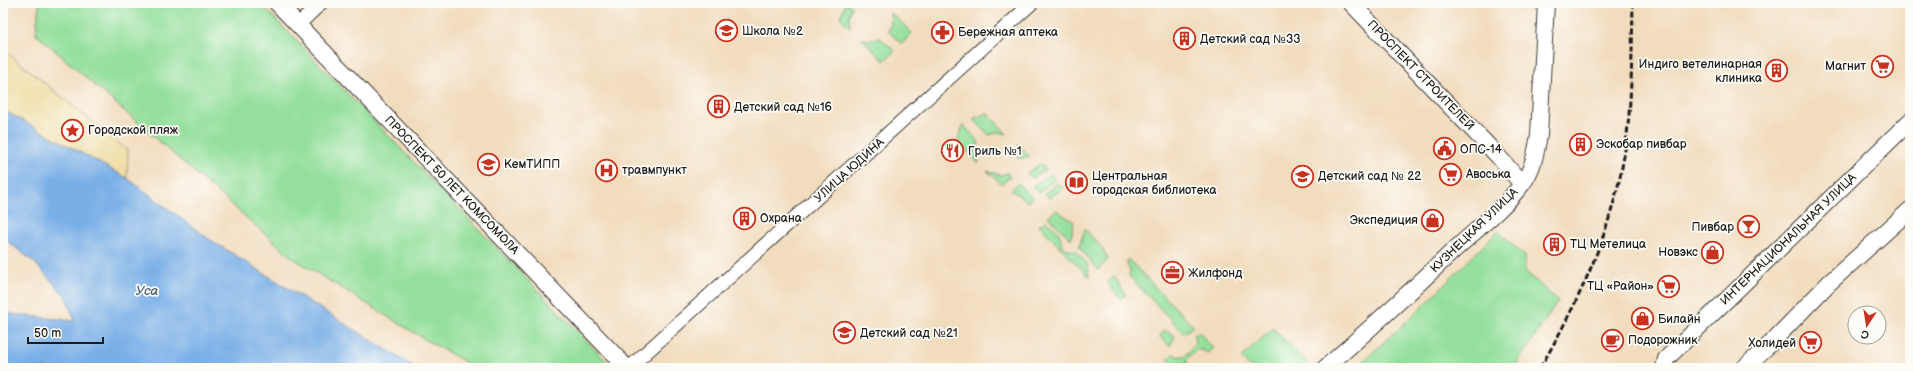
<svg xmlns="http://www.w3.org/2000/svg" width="1913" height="371" font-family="'Balsamiq Sans',sans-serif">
<rect width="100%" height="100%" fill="#fdfcf7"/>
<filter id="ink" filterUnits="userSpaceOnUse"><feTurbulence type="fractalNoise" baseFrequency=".025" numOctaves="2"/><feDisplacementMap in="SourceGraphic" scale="8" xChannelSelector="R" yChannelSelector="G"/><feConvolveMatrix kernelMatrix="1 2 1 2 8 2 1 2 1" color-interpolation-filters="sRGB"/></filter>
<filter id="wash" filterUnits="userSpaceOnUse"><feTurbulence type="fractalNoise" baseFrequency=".012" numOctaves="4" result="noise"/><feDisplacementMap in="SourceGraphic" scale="16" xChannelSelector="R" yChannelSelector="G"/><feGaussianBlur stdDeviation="0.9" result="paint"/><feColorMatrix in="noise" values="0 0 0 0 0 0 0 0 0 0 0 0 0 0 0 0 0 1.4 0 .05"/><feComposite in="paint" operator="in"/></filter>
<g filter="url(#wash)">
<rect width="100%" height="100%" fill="#f2dcbe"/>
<path fill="#93df9b" stroke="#587e5c" d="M39 3H260L613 368H476L426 340 294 259 36 34Z
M846 3 852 6 849 16 850 28 840 17Z
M890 12 912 33 902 44 888 31 891 26Z
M861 38 867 40 880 38 895 51 884 61Z
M987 113 1007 134 999 132 989 135 973 119Z
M963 125 979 142 976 153 979 164 958 141Z
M1018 144 1030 156 1019 159Z
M1040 164 1046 169 1032 178 1027 173Z
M987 171 1001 175 1007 173 1010 177 1002 184Z
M1050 174 1055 179 1038 193 1032 186Z
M1018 183 1032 197 1028 202 1011 190Z
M1057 183 1064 188 1049 198 1045 193Z
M1056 210 1074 222 1071 239 1048 217Z
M1046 221C1050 224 1055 228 1058 232 1065 242 1056 248 1076 251L1088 265 1089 277 1039 225Z
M1085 229 1102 248 1108 259 1098 270 1079 247Z
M1498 231 1525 256V271L1558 301 1514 368H1356L1422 307Z
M1128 259 1193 326 1184 333 1129 276 1130 271 1126 262Z
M1114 276 1126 295 1120 299 1107 282Z
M1273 328 1307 363 1301 368H1251L1241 358Z
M1164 330 1175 336 1170 346 1160 337Z
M1198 331 1213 348 1208 353 1202 350H1196C1189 356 1184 360 1188 368H1177L1168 359 1173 354 1179 357 1186 355 1195 343 1194 335Z"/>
<path fill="#eeda9e" stroke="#857b5d" d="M3 49 128 151 127 178 3 110Z"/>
<path fill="#79afe7" stroke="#4a6682" d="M3 110 127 178 209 239 416 368H3V313L75 321 65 296 33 261 3 238Z"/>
</g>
<g filter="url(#ink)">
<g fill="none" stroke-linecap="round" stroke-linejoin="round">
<defs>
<path id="minor" d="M298 25 321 3
M629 368 1032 3"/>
<path id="major" d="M277 3 627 368
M1351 3 1498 156 1522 184
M1325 368C1369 330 1411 291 1453 251 1476 230 1504 208 1522 184 1533 170 1536 152 1539 135L1546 3
M1664 368 1666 359 1910 121
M1744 368 1770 344 1829 283 1910 210"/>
</defs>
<use href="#minor" stroke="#3c3934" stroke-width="15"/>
<use href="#major" stroke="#3c3934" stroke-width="18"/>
<use href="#minor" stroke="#fff" stroke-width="13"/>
<use href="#major" stroke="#fff" stroke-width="16"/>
<path stroke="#1c1c1c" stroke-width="3" stroke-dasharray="6 3" stroke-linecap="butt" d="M1540 368C1581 298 1615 224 1626 143 1632 96 1632 49 1633 3"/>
</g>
</g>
<defs>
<symbol id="school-ring" viewBox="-11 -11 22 22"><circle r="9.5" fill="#fdfcf7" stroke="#c8321e" stroke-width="1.5"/><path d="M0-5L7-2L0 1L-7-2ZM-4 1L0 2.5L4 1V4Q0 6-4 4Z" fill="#c8321e"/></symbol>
<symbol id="pharmacy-ring" viewBox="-11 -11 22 22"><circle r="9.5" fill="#fdfcf7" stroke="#c8321e" stroke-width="1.5"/><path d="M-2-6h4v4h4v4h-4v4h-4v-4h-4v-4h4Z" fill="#c8321e"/></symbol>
<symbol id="building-ring" viewBox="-11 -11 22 22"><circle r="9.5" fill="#fdfcf7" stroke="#c8321e" stroke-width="1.5"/><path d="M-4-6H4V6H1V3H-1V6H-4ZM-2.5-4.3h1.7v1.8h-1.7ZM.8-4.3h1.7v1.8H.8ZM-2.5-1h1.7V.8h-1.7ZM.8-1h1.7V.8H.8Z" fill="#c8321e"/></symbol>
<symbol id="supermarket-ring" viewBox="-11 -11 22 22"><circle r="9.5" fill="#fdfcf7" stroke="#c8321e" stroke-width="1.5"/><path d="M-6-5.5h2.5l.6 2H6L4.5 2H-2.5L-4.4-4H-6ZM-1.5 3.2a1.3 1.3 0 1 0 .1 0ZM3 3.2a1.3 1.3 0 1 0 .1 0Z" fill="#c8321e"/></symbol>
<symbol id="sight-ring" viewBox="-11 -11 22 22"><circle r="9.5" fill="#fdfcf7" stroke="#c8321e" stroke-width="1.5"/><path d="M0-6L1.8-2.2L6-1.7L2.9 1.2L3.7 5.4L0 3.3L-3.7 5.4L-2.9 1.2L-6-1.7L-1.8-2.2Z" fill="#c8321e"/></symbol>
<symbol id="civic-ring" viewBox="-11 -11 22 22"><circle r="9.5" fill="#fdfcf7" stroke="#c8321e" stroke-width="1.5"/><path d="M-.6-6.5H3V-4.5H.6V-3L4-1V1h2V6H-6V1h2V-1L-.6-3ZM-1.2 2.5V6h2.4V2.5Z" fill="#c8321e"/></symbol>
<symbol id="restaurant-ring" viewBox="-11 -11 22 22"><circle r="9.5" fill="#fdfcf7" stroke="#c8321e" stroke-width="1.5"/><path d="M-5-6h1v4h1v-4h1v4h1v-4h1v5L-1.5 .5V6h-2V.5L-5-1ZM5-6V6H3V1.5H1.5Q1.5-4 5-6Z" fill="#c8321e"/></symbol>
<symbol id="university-ring" viewBox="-11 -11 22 22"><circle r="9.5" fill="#fdfcf7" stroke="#c8321e" stroke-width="1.5"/><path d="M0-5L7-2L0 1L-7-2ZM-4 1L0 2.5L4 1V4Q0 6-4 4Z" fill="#c8321e"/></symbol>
<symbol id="hospital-ring" viewBox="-11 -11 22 22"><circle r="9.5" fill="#fdfcf7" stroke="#c8321e" stroke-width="1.5"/><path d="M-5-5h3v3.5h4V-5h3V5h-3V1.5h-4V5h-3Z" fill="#c8321e"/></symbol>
<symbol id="library-ring" viewBox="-11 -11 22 22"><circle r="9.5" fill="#fdfcf7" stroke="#c8321e" stroke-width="1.5"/><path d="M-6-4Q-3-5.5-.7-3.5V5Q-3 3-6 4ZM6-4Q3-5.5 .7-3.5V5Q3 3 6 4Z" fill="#c8321e"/></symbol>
<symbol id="shop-ring" viewBox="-11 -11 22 22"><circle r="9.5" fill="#fdfcf7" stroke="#c8321e" stroke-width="1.5"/><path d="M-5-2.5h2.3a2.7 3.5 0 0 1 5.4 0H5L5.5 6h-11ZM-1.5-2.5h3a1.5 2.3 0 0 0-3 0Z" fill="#c8321e"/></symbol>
<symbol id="bar-ring" viewBox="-11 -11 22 22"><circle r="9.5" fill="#fdfcf7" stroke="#c8321e" stroke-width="1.5"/><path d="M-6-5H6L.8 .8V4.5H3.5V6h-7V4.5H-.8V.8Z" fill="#c8321e"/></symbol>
<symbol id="office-ring" viewBox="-11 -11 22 22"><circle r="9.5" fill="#fdfcf7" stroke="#c8321e" stroke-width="1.5"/><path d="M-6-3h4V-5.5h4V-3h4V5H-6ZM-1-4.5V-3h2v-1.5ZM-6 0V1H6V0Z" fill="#c8321e"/></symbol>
<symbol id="cafe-ring" viewBox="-11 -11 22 22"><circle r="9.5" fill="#fdfcf7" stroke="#c8321e" stroke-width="1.5"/><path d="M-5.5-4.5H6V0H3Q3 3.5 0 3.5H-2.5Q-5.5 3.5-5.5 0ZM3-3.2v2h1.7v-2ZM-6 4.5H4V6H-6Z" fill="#c8321e"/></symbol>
</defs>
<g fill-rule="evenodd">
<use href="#school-ring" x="714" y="18" width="25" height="25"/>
<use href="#pharmacy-ring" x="930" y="20" width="25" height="25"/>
<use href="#building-ring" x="1172" y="26" width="25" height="25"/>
<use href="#supermarket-ring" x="1870" y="54" width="25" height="25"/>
<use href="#building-ring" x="1764" y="58" width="25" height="25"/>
<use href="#building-ring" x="706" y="94" width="25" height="25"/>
<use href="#sight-ring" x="60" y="118" width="25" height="25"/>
<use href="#building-ring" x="1568" y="132" width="25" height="25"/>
<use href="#civic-ring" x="1432" y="136" width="25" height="25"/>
<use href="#restaurant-ring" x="940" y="138" width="25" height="25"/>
<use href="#university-ring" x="476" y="152" width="25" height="25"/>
<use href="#hospital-ring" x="594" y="158" width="25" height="25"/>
<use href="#supermarket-ring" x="1438" y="162" width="25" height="25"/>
<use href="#school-ring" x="1290" y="164" width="25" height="25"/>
<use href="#library-ring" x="1064" y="170" width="25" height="25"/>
<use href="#building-ring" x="732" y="206" width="25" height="25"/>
<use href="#shop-ring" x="1420" y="208" width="25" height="25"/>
<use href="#bar-ring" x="1736" y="214" width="25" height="25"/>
<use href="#building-ring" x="1542" y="232" width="25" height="25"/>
<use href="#shop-ring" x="1700" y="240" width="25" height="25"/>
<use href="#office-ring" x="1160" y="260" width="25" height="25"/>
<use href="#supermarket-ring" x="1656" y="274" width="25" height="25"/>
<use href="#shop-ring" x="1630" y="306" width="25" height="25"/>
<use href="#school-ring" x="832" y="320" width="25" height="25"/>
<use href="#cafe-ring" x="1600" y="328" width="25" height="25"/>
<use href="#supermarket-ring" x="1798" y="330" width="25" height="25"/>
</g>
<g text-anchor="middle" stroke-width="3.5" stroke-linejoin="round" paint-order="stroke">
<g font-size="12" fill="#1c1c1c" stroke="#fdfcf7" text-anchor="start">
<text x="742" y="35">Школа №2</text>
<text x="958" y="36">Бережная аптека</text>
<text x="1200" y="43">Детский сад №33</text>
<text x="1762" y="68" text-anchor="end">Индиго ветелинарная<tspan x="1762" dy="14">клиника</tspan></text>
<text x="1866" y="70" text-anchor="end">Магнит</text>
<text x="734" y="111">Детский сад №16</text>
<text x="88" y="134">Городской пляж</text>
<text x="1596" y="148">Эскобар пивбар</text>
<text x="1460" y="153">ОПС-14</text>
<text x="968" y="155">Гриль №1</text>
<text x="504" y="168">КемТИПП</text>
<text x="622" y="174">травмпункт</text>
<text x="1466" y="178">Авоська</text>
<text x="1092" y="180">Центральная<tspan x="1092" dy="14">городская библиотека</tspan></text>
<text x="1318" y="180">Детский сад № 22</text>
<text x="760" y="222">Охрана</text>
<text x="1418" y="224" text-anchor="end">Экспедиция</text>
<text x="1734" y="231" text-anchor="end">Пивбар</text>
<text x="1570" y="248">ТЦ Метелица</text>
<text x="1698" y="256" text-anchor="end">Новэкс</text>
<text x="1188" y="277">Жилфонд</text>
<text x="1654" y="290" text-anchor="end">ТЦ «Район»</text>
<text x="1658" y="323">Билайн</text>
<text x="860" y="337">Детский сад №21</text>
<text x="1628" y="344">Подорожник</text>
<text x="1796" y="347" text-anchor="end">Холидей</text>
</g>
<g font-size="12" fill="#1c1c1c" stroke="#fdfcf7">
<text transform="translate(1421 75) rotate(46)" y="4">ПРОСПЕКТ СТРОИТЕЛЕЙ</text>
<text transform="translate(849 170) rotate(-42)" y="4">УЛИЦА ЮДИНА</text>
<text transform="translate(452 185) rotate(46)" y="4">ПРОСПЕКТ 50 ЛЕТ КОМСОМОЛА</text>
<text transform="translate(1474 230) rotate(-44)" y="4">КУЗНЕЦКАЯ УЛИЦА</text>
<text transform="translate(1788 239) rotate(-44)" y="4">ИНТЕРНАЦИОНАЛЬНАЯ УЛИЦА</text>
</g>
<g font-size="13" font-style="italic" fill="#465e77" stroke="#fdfcf7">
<text x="147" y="295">Уса</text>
</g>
</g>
<rect width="1913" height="371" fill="none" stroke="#fdfcf7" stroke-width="16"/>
<g transform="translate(1867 325) rotate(192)"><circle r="19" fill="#fdfcf7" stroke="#a3a29f"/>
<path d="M0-3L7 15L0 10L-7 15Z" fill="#c8321e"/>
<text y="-6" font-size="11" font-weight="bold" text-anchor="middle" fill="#1c1c1c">С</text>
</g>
<path d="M28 337v6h75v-6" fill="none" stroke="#1c1c1c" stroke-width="2"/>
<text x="34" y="337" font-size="12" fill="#1c1c1c" stroke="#fdfcf7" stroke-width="3" paint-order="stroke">50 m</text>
</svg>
